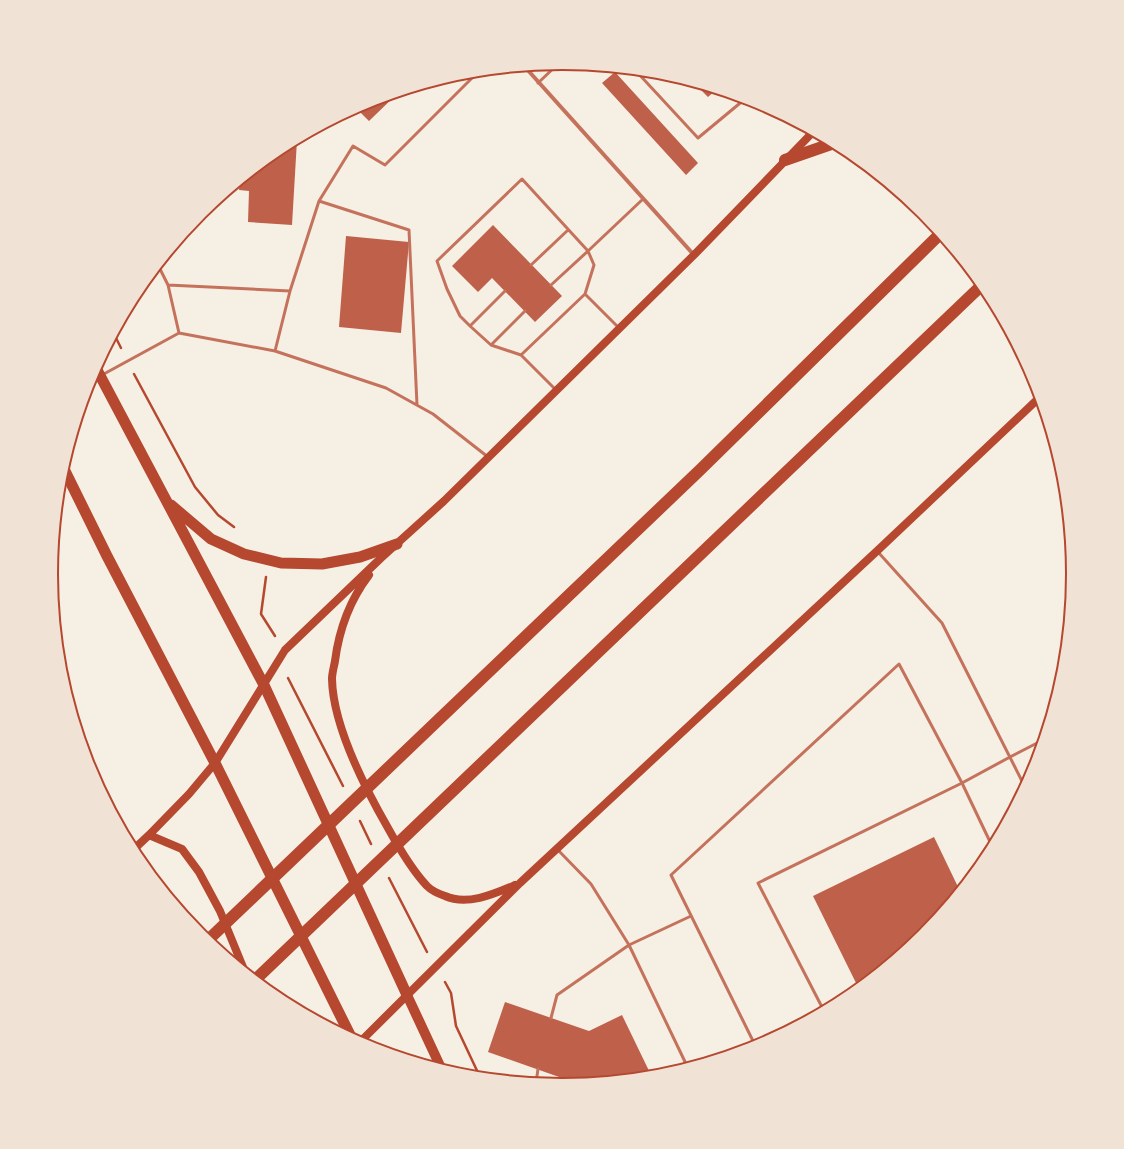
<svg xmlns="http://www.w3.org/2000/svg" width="1124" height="1149" font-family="Bitter,serif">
<rect width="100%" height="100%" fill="#f6efe4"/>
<path fill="#bf614a" d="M615 72 698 163 686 175 602 83Z
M694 83 716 90 708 97Z
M398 93 369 121 356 108 367 102Z
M297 140 292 225 248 222 249 191 239 190 240 181 278 149Z
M493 225 562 296 535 322 492 278 478 292 452 266Z
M346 236 409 242 401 333 339 327Z
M934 837 960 891 923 936 859 989 813 896Z
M505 1002 589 1031 622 1015 652 1077 579 1084 488 1052Z"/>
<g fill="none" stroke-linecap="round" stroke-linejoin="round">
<path stroke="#b5482f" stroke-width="2.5" d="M114 334 121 348
M134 374 195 487 218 515 234 527
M266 577 261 614 275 636
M288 678 343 786
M360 821 371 844
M389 878 427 952
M445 982 451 993 456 1026 480 1077"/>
<path stroke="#c5725c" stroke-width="3" d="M636 71 698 138 745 99
M538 83 558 64
M319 201 409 230 417 405
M158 265 168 285 290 291
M531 265 568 230
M168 285 179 333
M551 285 588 251 522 179 437 261 447 289 460 316 470 326 491 345 521 355 555 389
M585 294 619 328
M470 326 505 291
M491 345 525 311
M275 351 290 291 319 201 353 146 385 165 478 72
M521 355 585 294 594 265 588 251 643 199
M102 375 179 333 275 351 386 388 433 414 488 457
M878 552 942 623 1025 787
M557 849 591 884 629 945 688 1068
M824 1011 758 883 962 783 1010 757 1043 740
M551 1018 557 995 629 945 691 916
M756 1047 671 875 899 664 962 783 993 848
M536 1083 538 1069"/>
<path stroke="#c5725c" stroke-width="4" d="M525 67 694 255"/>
<path stroke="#b5482f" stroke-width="8" d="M369 575C350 600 339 630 335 661 334 667 332 673 332 679 333 726 365 788 388 828 399 848 411 869 427 886 431 890 439 894 445 896 467 906 494 894 515 885
M149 835 182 849 199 872 220 911 245 972
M133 850 149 835 189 794 215 763 285 650 381 558 444 501 694 255 813 132
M359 1043 520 883 877 551 1040 397"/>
<path stroke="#b5482f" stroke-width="10" d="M407 995 442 1070"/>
<path stroke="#b5482f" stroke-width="11" d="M96 368 264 685 407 995
M63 467 107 556 215 763 352 1039
M171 505 211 539 244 554 281 563 322 564 360 557 397 544"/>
<path stroke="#b5482f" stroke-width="12" d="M785 160 834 143
M207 941 701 469 940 234
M255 980 982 285"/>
</g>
<path d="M0 0H1124V1149H0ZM58 574a504 504 0 1 1 1008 0a504 504 0 1 1-1008 0Z" fill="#f1e2d6" fill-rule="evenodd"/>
<path fill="none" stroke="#b5482f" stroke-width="2" d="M58 574a504 504 0 1 1 1008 0a504 504 0 1 1-1008 0Z"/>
</svg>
